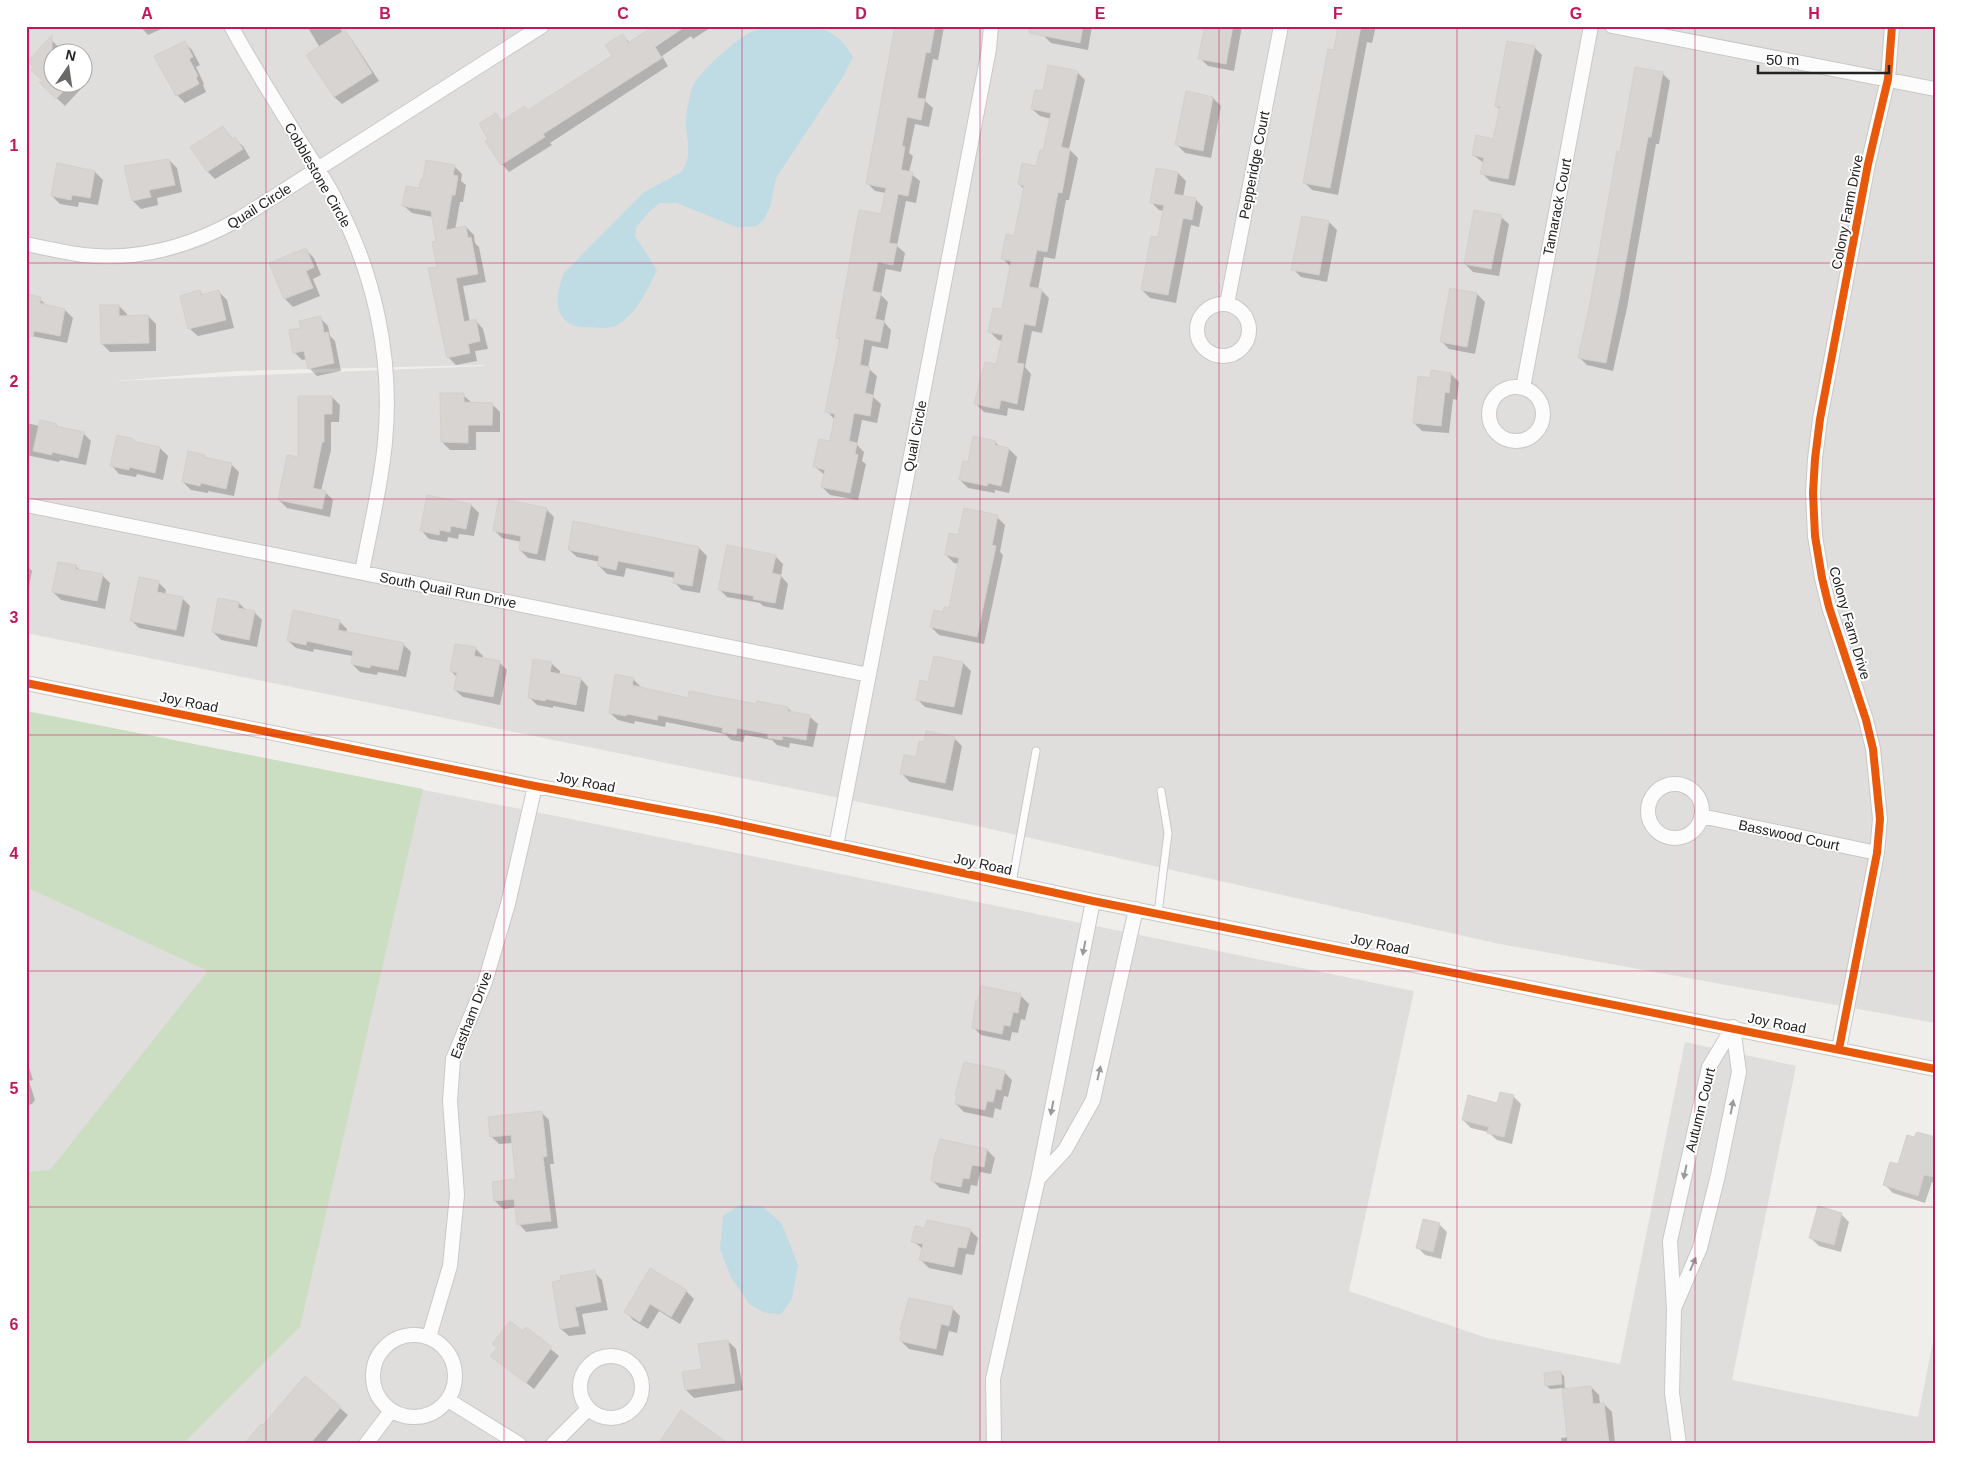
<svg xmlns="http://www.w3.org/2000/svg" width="1961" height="1470" font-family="Arial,sans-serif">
<rect width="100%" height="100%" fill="#f0eeeb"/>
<path fill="#dfdedc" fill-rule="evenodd" d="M26 26H1935V1023L1495 943 977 826 26 633ZM52 52H82V82H52ZM484 365V366L115 381 237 371Z
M26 711 571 819 1414 991 1349 1291 1487 1338 1620 1364 1685 1042 1796 1066 1732 1380 1918 1417 1935 1331V1444H26Z"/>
<path fill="#cbdec1" d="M26 711 423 789 300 1327 183 1444H26V1172L50 1170 208 971 26 887Z"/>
<path fill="#bfdbe3" d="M769 26C805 26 833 21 853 57L844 75 776 178 770 207 765 218 757 226 736 227 677 203H660L649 212 636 227 635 236 657 270C648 289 636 315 617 325 609 329 598 328 590 327 586 327 579 327 575 326 551 318 557 290 564 273L644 192 680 173C693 159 687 142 686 125 686 113 689 95 694 84 700 71 738 38 751 32 757 30 763 28 769 26Z
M740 1205 762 1206 782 1224 798 1265 792 1299 781 1314 766 1313 750 1305 731 1277 720 1249 723 1216Z"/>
<path fill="#0003" d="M140 26H168L148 35Z
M307 26H339L343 33 345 32 352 40 379 81 342 104 334 97 320 48Z
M656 26H713L693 39 691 36 662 56 668 66 550 143 552 145 509 172 502 164 490 139 496 115 503 122 529 111 614 56 622 35 630 43Z
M896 26 944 27 938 60 933 59 925 101 933 108 929 127 915 124 909 153 913 156 909 172 920 181 916 203 906 201 897 246 905 253 901 272 886 269 881 295 888 302 884 322 891 330 888 349 872 346 868 368 877 376 873 397 881 404 877 423 862 420 857 445 864 452 862 461 866 464 858 500 830 495 822 487 825 475 815 467 831 442 835 420 827 411 841 341 837 337 882 215 886 193 875 191 867 183Z
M1045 26H1092L1088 50 1051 43 1043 35Z
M1206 26H1242L1234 71 1208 66 1200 58Z
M1339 26H1376L1372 43 1367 42 1338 195 1312 190 1304 182Z
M50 39 64 52H52V82H82V71L90 79 65 106 43 85 46 82Z
M184 42 192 50 200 65 196 67 204 84 203 85 206 92 185 103 177 95Z
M1534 47 1542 55 1515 186 1490 181 1482 173 1484 163 1473 155 1494 140 1500 110 1496 106Z
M1077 72 1085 80 1069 149 1078 158 1069 200H1066L1055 259 1044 257 1038 290H1041L1049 298 1042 333 1032 331 1025 367 1031 374 1024 411 1008 408 1007 416 984 412 976 404 997 366 1003 341 998 340 990 332 1003 311 1010 266 1002 258 1015 237 1024 189 1019 184 1037 167 1044 152 1051 119 1040 116 1032 109 1044 93Z
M1662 73 1670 81 1659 144H1656L1627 308 1613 371 1587 365 1580 358 1621 153Z
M1213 98 1221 106 1211 158 1185 153 1177 145Z
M223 127 234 140 235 139 243 146 250 158 215 179 208 172Z
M169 160 177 168 182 192 157 198 158 205 141 209 133 201 126 167Z
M454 166 462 174 461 181 466 185 463 202H460L455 230 466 227 474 235 475 243 479 247 486 282 463 286 470 322 476 321 483 329 488 349 475 351 477 361 456 365 448 357 438 268V242L433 217 412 213 404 206 420 190Z
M95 172 103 180 98 205 79 202 78 207 60 204 52 196Z
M1178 173 1186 181 1183 197 1195 199 1203 207 1199 227 1191 225 1176 303 1150 298 1142 290 1159 239 1164 211 1159 210 1151 202Z
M1303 217 1329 222 1337 230 1327 282 1301 277 1293 269Z
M1501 217 1509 224 1499 276 1473 272 1465 264Z
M306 250 314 258 321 275 313 279 320 296 293 307 285 299 271 264Z
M1451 289 1477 294 1485 302 1475 354 1449 349 1441 341Z
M200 292 204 296 219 292 227 300 234 328 198 336 190 329Z
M40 299 47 306 65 310 73 318 67 343 26 335Z
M119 306 127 314V317L148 316 156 324V351L110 352 102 344Z
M320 318 328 326 330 336 335 341 341 371 317 376 309 368 307 359 302 360 294 352 303 329Z
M1451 374 1459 382 1457 400 1453 399 1449 433 1422 431 1414 423 1431 379Z
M463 395 471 402 492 404 500 412V432H476V450H450L442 442Z
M332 397 340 405 339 422H331V450L321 491 325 492 333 500 330 517 287 508 279 500Z
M26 423 40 426 56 425 59 428 83 433 91 441 86 465 60 460 59 462 26 455Z
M133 440 136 443 160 448 168 456 163 480 137 474 136 477 119 474 112 466Z
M995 442 1001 448 1009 449 1017 457 1009 493 995 490V493L968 488 960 480 969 463Z
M204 456 207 459 231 464 239 472 234 496 208 491V493L191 490 183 482Z
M471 505 479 513 474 536 459 534 458 539 448 537 447 542 429 539 422 531Z
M546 509 554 517 545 561 528 558 520 550 522 542 502 538 494 530Z
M997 517 1005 525 1000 552 1003 555 984 644 939 635 931 627 943 613 950 609 959 564 954 563 946 555 959 536Z
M626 535 699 548 707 556 700 593 682 590 674 582 675 578 626 568 624 577 607 574 599 566 600 562 577 557 569 550Z
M775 556 783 564 781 576 788 584 783 610 763 606 760 603 727 597 719 589Z
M26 565 32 571 27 597H26Z
M76 566 80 571 102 575 110 583 105 609 61 600 53 592Z
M158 582 166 590 165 595 182 598 190 606 184 637 139 628 132 621Z
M239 603 247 611 254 612 262 620 257 647 221 640 213 632Z
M339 621 347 629 346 633 403 644 411 652 406 677 378 672 377 675 360 672 352 664 353 656 314 649 313 652 296 648 288 641Z
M475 648 483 656 482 659 499 662 507 670 500 705 463 697 455 690 457 677 451 671Z
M534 660 552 664 560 671 559 675 581 679 588 687 584 712 553 706V708L537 705 529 697Z
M963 663 971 671 962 715 925 707 917 699 929 684Z
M633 679 641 687 640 688 689 700 788 708 793 713 810 717 818 724 813 747 790 743 789 748 777 745 772 740 745 735 743 742 731 740 725 734 666 722 665 727 635 721 634 724 618 720 610 713Z
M954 738 962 746 953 791 910 782 902 774Z
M1021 996 1029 1004 1025 1020 1021 1019 1018 1033 1012 1032 1010 1041 981 1035 973 1027Z
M26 1058 33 1080 29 1081 35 1100 32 1104 28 1105 26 1104Z
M1004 1072 1012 1080 1008 1097 1004 1096 1001 1110 995 1108 993 1118 964 1112 956 1104Z
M1513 1096 1521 1104 1512 1144 1497 1140 1488 1132 1471 1128 1463 1120Z
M541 1112 549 1120 554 1164H550L558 1228 526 1232 519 1224 517 1207 503 1209 495 1201 493 1183 518 1180 513 1143 499 1144 491 1136Z
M941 1140 987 1150 995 1158 991 1174 980 1172 977 1186 971 1185 969 1194 940 1188 932 1180Z
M1935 1143V1183L1932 1182 1925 1203 1893 1193 1885 1185 1899 1166Z
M1841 1214 1849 1222 1841 1252 1819 1246 1811 1238Z
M1439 1224 1447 1232 1441 1259 1425 1255 1417 1247Z
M970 1230 978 1238 974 1255 966 1254 962 1275 929 1268 921 1260 923 1249 913 1241Z
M650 1270 686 1291 694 1299 680 1324 659 1311 648 1329 633 1320 626 1312Z
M594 1272 602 1280 608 1310 582 1314 586 1334 569 1336 561 1329Z
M952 1308 960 1316 957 1333 949 1331 943 1356 909 1349 901 1341Z
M526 1329 559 1356 534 1389 492 1356 498 1348Z
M728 1341 736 1349 743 1390 694 1398 686 1390 684 1373 703 1370Z
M1560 1372 1564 1376 1565 1390 1591 1387 1599 1395 1600 1404H1604L1612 1412 1615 1444H1562L1561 1438 1568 1437 1563 1388 1550 1389 1546 1385Z
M340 1408 348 1415 324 1444H315L310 1439 263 1427Z"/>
<path fill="#d7d4d2" stroke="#d3d0cc" d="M654 26H686L655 47 662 58 543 134 545 137 501 165 485 141 488 139 479 124 496 113 501 121 525 106 528 110 612 56 605 45 623 34 628 43Z
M895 26H935L930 53 926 52 917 98 925 99 921 120 907 117 902 146 905 147 901 170 913 172 908 196 898 194 889 243 897 244 893 265 878 262 872 291 881 293 875 319 884 321 880 342 864 339 860 365 870 367 865 393 873 395 870 416 854 413 849 441 857 443 855 454 858 455 850 493 821 487 825 470 813 467 819 439 830 441 835 414 825 412 840 338H836L859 210 881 214 886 188 866 184Z
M1030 26H1083L1080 43 1029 33Z
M1205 26H1233L1226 64 1198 59Z
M1338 26H1361L1330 188 1303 183 1328 49 1334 50Z
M345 30 372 73 334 97 306 55Z
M52 35V82H72L56 99 39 82H44L31 70 34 68 28 61Z
M185 41 193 57 189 59 198 76 196 77 199 84 176 96 154 56Z
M1507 41 1535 46 1508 179 1480 174 1484 158 1472 155 1476 135 1493 139 1500 107 1495 106Z
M1048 65 1078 71 1061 147 1070 149 1062 193 1058 192 1047 252 1037 250 1029 287 1042 289 1035 326 1024 324 1017 363 1024 364 1017 404 1001 400 999 409 974 404 985 362 996 364 1003 335 988 332 993 308 1002 309 1011 261 1001 259 1006 234 1014 236 1024 186 1018 184 1022 163 1036 166 1040 150 1043 151 1051 113 1031 109 1035 90 1043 91Z
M1635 67 1663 72 1651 137H1648L1619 300 1606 363 1578 358 1590 304 1617 151 1620 152Z
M1186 91 1213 97 1203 151 1175 145Z
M223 126 232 139 235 137 243 149 207 172 190 147Z
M169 159 175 185 149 190 151 197 132 201 124 166Z
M426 160 455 165 453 175 458 176 455 195H452L446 230 466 226 468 238 471 237 478 274 456 278 464 322 476 319 480 341 468 344 470 353 447 358 428 268 437 267 432 242 436 241 431 211 402 206 406 186 419 188 421 179H423Z
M57 163 95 171 90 198 72 195 71 200 51 196Z
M1156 168 1178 172 1174 194 1196 198 1192 220 1183 218 1168 295 1141 290 1151 236 1158 237 1164 205 1150 203Z
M1474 210 1502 215 1491 269 1464 264Z
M1302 216 1329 221 1319 275 1291 270Z
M306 248 314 267 306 271 313 288 284 299 269 263Z
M1450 288 1477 293 1467 347 1440 342Z
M200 290 201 295 219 290 226 320 188 329 180 296Z
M26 294 41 297 40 303 65 309 60 336 34 331 33 336H26Z
M100 305H119V316L148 315 149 343 101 344Z
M321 316 324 333 328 332 334 363 308 369 304 351 293 353 289 330 301 328 299 321Z
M1431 370 1451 373 1449 393 1445 392 1441 426 1413 423 1418 376 1430 378Z
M440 393H464V402L493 403 492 425H468V443L441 442Z
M298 396H332V414H324V442H322L313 488 326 491 322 509 278 500 287 455 298 457Z
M40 420 57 424 56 426 84 432 78 458 52 452V455L33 451Z
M117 435 134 439 133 441 160 447 155 473 129 467V470L110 466Z
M973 436 996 441 995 445 1009 448 1001 486 988 483 987 486 959 480 963 461 968 462Z
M188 451 205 455 204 457 232 463 226 489 201 483 200 486 182 482Z
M427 495 471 504 466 529 451 526 450 532 440 530 439 535 420 531Z
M499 498 547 508 537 554 519 550 521 536 493 531Z
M964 508 998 515 992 545 996 546 977 637 930 627 934 610 943 612 944 607 949 608 959 558 945 555 949 533 958 535Z
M573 521 699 547 692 586 673 583 675 572 618 561 616 570 598 566 599 556 568 550Z
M727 545 776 555 772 573 781 575 775 603 753 599 754 596 718 590Z
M58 562 76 565V569L103 574 97 601 52 592Z
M139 577 159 581 157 592 183 597 176 630 130 621Z
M218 598 239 602 238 608 255 611 249 640 212 632Z
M293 610 340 620 338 630 404 643 398 670 370 665V668L351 664 353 651 307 641 306 645 287 641Z
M455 644 476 647 474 656 500 661 493 697 454 690 457 673 450 671Z
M934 656 963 662 954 707 916 700 920 680 928 682Z
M533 659 552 662 550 672 581 678 576 705 546 699 545 701 528 698Z
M615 674 634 678 632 685 688 698 689 691 756 704 757 701 788 707V711L810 715 806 740 783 736 782 740 768 738V734L737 728 736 735 722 732 723 728 658 715 657 720 627 714 626 716 609 713Z
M926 731 955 737 945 783 900 774 904 755 916 757 919 741 924 742Z
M981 986 1021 994 1018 1013 1013 1012 1010 1026 1004 1025 1002 1034 972 1028 976 1000H978Z
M964 1062 1005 1071 1001 1090 996 1089 993 1102 987 1101 985 1110 955 1104 957 1095H955Z
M1500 1092 1514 1095 1504 1137 1487 1133 1489 1127 1462 1120 1468 1095 1497 1103Z
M542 1111 547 1156 543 1157 551 1221 517 1225 514 1199 494 1201 492 1182 516 1179 511 1135 490 1137 488 1117Z
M1917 1132 1935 1137V1177L1924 1175 1918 1196 1883 1185 1890 1162 1898 1164 1907 1135 1914 1137Z
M940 1139 987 1149 984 1167 972 1165 969 1179 963 1178 961 1187 931 1181 935 1153H936Z
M1818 1206 1842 1213 1834 1245 1809 1238Z
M1423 1219 1440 1223 1433 1252 1416 1248Z
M927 1220 971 1229 966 1248 958 1247 954 1267 919 1260 923 1244 911 1242 915 1226 925 1228Z
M650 1268 687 1290 671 1317 650 1304 640 1322 624 1312Z
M595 1270 601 1302 575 1307 579 1326 560 1329 552 1282 561 1280 560 1276Z
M909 1298 953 1307 949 1326 941 1324 936 1349 900 1341 902 1331 900 1330Z
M510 1321 523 1331 526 1327 552 1347 526 1383 490 1356 497 1348 492 1344Z
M728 1340 735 1383 685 1390 682 1372 702 1369 698 1344Z
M1561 1371 1562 1384 1545 1386 1544 1373Z
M305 1376 341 1407 310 1444H244L261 1424 263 1425Z
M1591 1386 1593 1404 1604 1403 1609 1444H1568L1562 1389Z
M681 1410 729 1444H658Z"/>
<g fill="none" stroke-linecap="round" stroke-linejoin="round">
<defs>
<path id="service" d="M1012 883 1036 751
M1158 913 1168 833 1161 791"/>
<path id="minor" d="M231 26C253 67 278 106 303 146 314 164 327 182 336 201 375 275 393 359 385 442 381 486 370 529 362 572
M1612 26 1935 89
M26 244C45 248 64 252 83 255 138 261 192 246 239 219L542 26
M1197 330a26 26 0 1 1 52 0a26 26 0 1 1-52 0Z
M1227 304 1281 26
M1489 414a27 27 0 1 1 54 0a27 27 0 1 1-54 0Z
M1523 388 1591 26
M26 505 869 675
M26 683 535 786 717 820 1093 901 1935 1069
M1648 811a27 27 0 1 1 54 0a27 27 0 1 1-54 0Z
M1701 816 1877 853
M836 846 989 49 991 26
M1093 901 1038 1179 1065 1150 1093 1100 1136 909
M1839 1049 1877 853 1880 819 1873 749 1866 720 1829 607 1822 578 1815 536 1813 493 1815 459 1820 419 1868 164 1888 79 1892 26
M1675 1306 1700 1248 1718 1175 1739 1072 1733 1027
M373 1376a41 41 0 1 1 82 0a41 41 0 1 1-82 0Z
M429 1337 450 1266 457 1195 450 1101 453 1059 485 982 508 904 535 786
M580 1387a31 31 0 1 1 62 0a31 31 0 1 1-62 0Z
M448 1400 519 1444
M366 1444 391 1411
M553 1444 588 1409
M994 1444 993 1379 1038 1179
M1679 1444 1672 1393 1674 1309 1670 1241 1709 1067 1733 1027"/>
</defs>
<use href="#service" stroke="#c9c8c7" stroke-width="9"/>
<use href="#minor" stroke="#c9c8c7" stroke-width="16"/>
<use href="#service" stroke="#fdfcfc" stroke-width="7"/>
<use href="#minor" stroke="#fdfcfc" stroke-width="14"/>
<defs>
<path id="cycleway" d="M26 683 535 786 717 820 1093 901 1935 1069
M1839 1049 1877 853 1880 819 1873 749 1866 720 1829 607 1822 578 1815 536 1813 493 1815 459 1820 419 1868 164 1888 79 1892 26"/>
</defs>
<use href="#cycleway" stroke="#fff" stroke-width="11"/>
<use href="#cycleway" stroke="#e8590c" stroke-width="8"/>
</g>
<defs><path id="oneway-solid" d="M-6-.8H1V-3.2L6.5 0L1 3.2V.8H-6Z" transform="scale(1.25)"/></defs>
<g fill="#9a9a9a">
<use href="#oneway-solid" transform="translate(1084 948) rotate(101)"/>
<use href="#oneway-solid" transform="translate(1099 1073) rotate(-77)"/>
<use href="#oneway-solid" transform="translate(1732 1107) rotate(-79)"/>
<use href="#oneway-solid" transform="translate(1052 1108) rotate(101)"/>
<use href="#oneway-solid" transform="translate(1685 1172) rotate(102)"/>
<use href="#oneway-solid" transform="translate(1693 1264) rotate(-67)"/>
</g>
<path fill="none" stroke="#c2185b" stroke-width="1" stroke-opacity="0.55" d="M266 26V1444M504 26V1444M742 26V1444M980 26V1444M1219 26V1444M1457 26V1444M1695 26V1444M26 263H1935M26 499H1935M26 735H1935M26 971H1935M26 1207H1935"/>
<g text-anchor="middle" stroke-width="4" stroke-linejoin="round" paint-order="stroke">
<g font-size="14" fill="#222" stroke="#fff">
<text transform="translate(1254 165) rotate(-79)" y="5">Pepperidge Court</text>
<text transform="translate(318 175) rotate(60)" y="5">Cobblestone Circle</text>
<text transform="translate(259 206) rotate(-32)" y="5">Quail Circle</text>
<text transform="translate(1557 207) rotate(-79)" y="5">Tamarack Court</text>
<text transform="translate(1847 212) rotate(-79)" y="5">Colony Farm Drive</text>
<text transform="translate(915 436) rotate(-79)" y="5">Quail Circle</text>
<text transform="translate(448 590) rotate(11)" y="5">South Quail Run Drive</text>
<text transform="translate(1850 623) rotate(74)" y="5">Colony Farm Drive</text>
<text transform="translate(189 702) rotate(11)" y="5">Joy Road</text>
<text transform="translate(586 782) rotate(11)" y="5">Joy Road</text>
<text transform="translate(1789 835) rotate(12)" y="5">Basswood Court</text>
<text transform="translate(983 864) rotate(12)" y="5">Joy Road</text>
<text transform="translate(1380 944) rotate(11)" y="5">Joy Road</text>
<text transform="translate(471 1015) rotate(-69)" y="5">Eastham Drive</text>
<text transform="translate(1777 1023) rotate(11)" y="5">Joy Road</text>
<text transform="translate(1700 1110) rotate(-76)" y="5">Autumn Court</text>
</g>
</g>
<rect width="1961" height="1470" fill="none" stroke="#ffffff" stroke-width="55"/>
<g transform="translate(68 68) rotate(13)"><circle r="24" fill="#ffffff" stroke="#a7a7a7"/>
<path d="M0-4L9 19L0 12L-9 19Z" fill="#6a6968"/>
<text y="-8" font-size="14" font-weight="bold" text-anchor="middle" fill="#222222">N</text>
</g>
<path d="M1758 65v8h131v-8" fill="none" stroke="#222222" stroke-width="2.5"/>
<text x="1766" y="65" font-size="15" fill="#222222" stroke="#ffffff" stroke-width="4" paint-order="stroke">50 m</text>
<rect x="28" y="28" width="1906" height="1414" fill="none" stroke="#c2185b" stroke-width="2"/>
<g font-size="16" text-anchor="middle" font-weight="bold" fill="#c2185b">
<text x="147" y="19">A</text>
<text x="385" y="19">B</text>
<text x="623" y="19">C</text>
<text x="861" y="19">D</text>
<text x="1100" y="19">E</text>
<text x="1338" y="19">F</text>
<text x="1576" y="19">G</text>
<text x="1814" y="19">H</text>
<text x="14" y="151">1</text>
<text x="14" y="387">2</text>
<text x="14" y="623">3</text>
<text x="14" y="859">4</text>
<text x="14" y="1094">5</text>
<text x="14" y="1330">6</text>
</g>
</svg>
